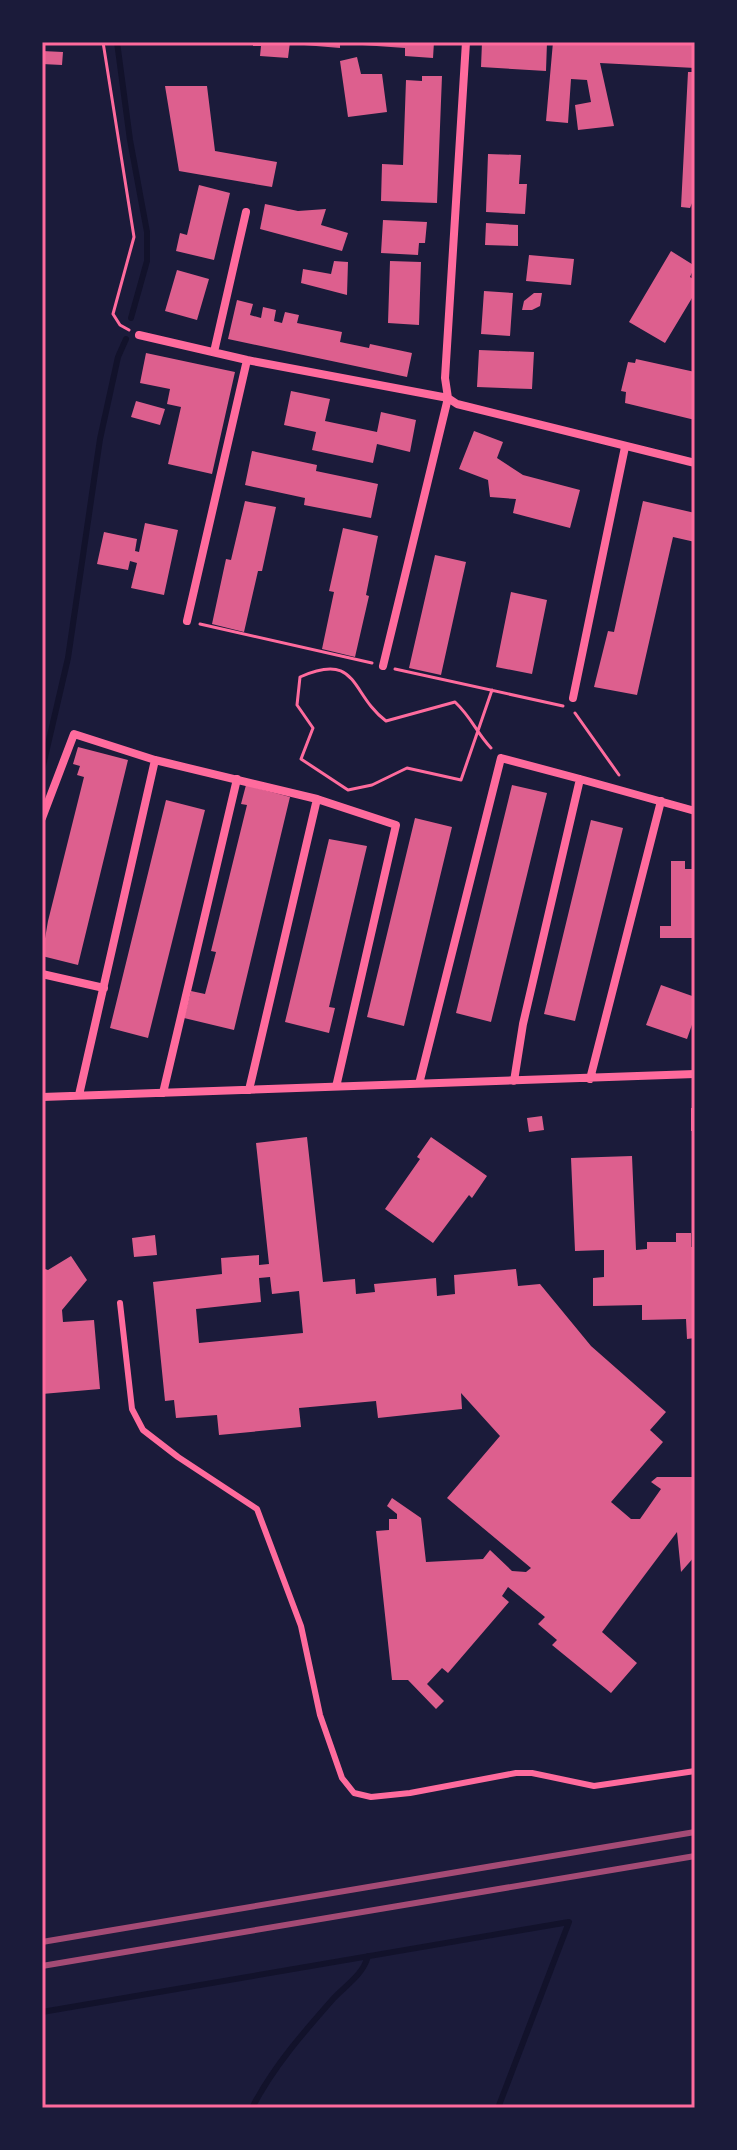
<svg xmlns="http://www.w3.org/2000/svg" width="737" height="2150" font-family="'Nunito Sans',sans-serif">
<rect width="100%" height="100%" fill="#1b1b3a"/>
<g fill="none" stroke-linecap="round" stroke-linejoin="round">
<path stroke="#12122b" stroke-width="6" d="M117 42 130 140 147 232V261L131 318
M42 770 68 658 100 439 118 357 126 339
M42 2012 569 1922
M252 2108C273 2067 303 2033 333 1999 346 1985 363 1975 368 1956
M498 2108 569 1922"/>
</g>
<path fill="#dd5f8e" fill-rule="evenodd" d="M253 42H290L288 58 260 56 261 46H253Z
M305 42H340V48L304 45Z
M348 42H434L433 58 405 56V48L348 44Z
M482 42H547L546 71 481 67Z
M553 42H695V68L600 63 614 126 578 130 575 105 591 102 587 80 571 79 568 123 546 121Z
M42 51 63 52 62 65 42 64Z
M357 57 361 74H382L387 112 348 117 340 61Z
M688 72H695V196L690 208 681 207Z
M422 76H442L437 203 381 201 382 164 403 165 406 80 422 81Z
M165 86H207L215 151 277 162 272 187 179 171Z
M488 154 521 155 519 184H527L525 214 486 212Z
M199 185 230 193 214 260 176 251 180 233 187 235Z
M265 204 298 211 326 209 321 225 348 233 342 251 260 229Z
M383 220 427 222 425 243H419L418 255 381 253Z
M486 223 518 225V246L485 245Z
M671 251 695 266 690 277 695 280V293L665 343 629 322Z
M529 255 574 259 571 285 526 281Z
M334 261 348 262 347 295 301 283 303 269 331 274Z
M390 261 421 262 419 325 388 323Z
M177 270 209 279 197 320 165 311Z
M484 291 513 293 510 336 481 334Z
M534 293H542L540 306 532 310H522L524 301Z
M237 300 253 304 250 315 261 318 263 307 276 310 274 321 282 323 285 312 299 315 297 323 342 332 340 342 369 348 370 344 412 353 407 377 228 339Z
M479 350 534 352 532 389 477 387Z
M146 353 235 372 212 474 168 464 181 407 167 404 170 389 140 383Z
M636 359 695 372V420L625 403 626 392 621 391 628 362 635 363Z
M291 391 330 399 325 421 377 432 381 412 416 420 410 452 377 444 373 463 312 450 316 432 284 425Z
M136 401 165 409 160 425 131 417Z
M474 431 503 442 497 458 523 475 580 490 570 528 513 513 516 499 490 497 488 480 459 469Z
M252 451 317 465 316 471 378 484 371 518 304 505 305 498 245 485Z
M245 501 276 507 262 571H258L244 632 212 624 226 559 231 560Z
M643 501 695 513V542L673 537 637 695 594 687 608 631 614 632Z
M145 523 178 530 164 595 131 588 137 563 130 561 128 570 97 564 104 532 137 539 135 551 139 552Z
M343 528 378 536 366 595 369 596 355 657 322 649 334 592 329 591Z
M435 555 466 562 441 675 409 668Z
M511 592 547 600 532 674 496 667Z
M78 747 128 760 78 965 42 956 48 921 84 777 77 775 80 766 73 764Z
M246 785 290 797 234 1030 184 1018 191 991 205 994 216 952 211 951 247 805 241 804Z
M512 785 547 793 491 1022 456 1013Z
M166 800 205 810 148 1038 110 1028Z
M415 818 452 827 404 1026 367 1017Z
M591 820 623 828 575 1021 544 1014Z
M329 839 367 846 329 1007 335 1008 329 1033 285 1022Z
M671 861H685V869H695V938H660V926H671Z
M661 985 695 997V1016L687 1039 646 1025Z
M691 1108H695V1131H691Z
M542 1116 544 1130 529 1132 527 1118Z
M307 1137 323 1282 355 1279 356 1294 375 1292 374 1284 436 1278 437 1296 455 1294 454 1275 516 1269 518 1286 540 1284 591 1346 666 1412 650 1430 663 1442 611 1502 631 1519H640L661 1489 651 1482 657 1477H695V1556L681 1572 677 1532 602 1632 637 1663 611 1693 552 1645 557 1640 538 1624 545 1617 508 1587 502 1596 509 1602 448 1673 442 1668 427 1684 444 1701 436 1709 408 1680H392L376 1531 389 1530V1519H397V1514L387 1506 392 1498 421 1518 426 1562 483 1559 490 1550 512 1571 526 1572 531 1568 447 1498 500 1436 461 1393 462 1409 378 1418 376 1401 299 1408 301 1427 219 1435 217 1415 176 1418 174 1400 165 1401 153 1282 222 1274 221 1258 259 1255V1265L269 1264 256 1143ZM270 1277 272 1294 299 1291 303 1333 199 1343 196 1309 261 1302 259 1278Z
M431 1137 487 1176 472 1198 469 1195 433 1243 385 1209 420 1159 417 1157Z
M632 1156 636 1250 647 1249V1242H676V1233H691V1247H695V1338L687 1339 686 1319 642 1320V1305L593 1306V1278L604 1277V1250L575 1251 571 1158Z
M155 1235 157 1255 134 1257 132 1238Z
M71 1256 87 1280 62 1310 63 1322 94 1320 100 1389 42 1394V1268L48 1270Z"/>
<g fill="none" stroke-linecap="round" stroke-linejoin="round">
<path stroke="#ff6b9d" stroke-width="3" d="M103 42 134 237 113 314 120 325 129 330
M200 624 372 663
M395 669 563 706
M575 713 619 775
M491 748C476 732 472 718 455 702L386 721C350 694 359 651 300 677L297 705 313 728 301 759 348 790 372 785 407 768 461 780 492 690"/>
<path stroke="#ff6b9d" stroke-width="6" d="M120 1303 132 1409 143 1430 178 1457 257 1509 301 1626 320 1715 342 1778 354 1793 371 1797 410 1793 516 1773H532L594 1786 695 1771"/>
<path stroke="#ff6b9d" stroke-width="8" d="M139 335 247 360 448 398 457 404 695 463
M214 352 246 212
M187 621 247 360
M383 666 448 398 445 378 466 42
M573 698 625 447
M42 818 74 734 155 760 317 799
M42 974 104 988
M590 1079 661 801
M514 1081 523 1024 580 779 695 811
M419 1084 501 758 580 779
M249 1090 317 799 396 825 336 1087
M163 1093 237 779
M79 1095 155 760
M42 1097 695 1074"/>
<path stroke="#a44b75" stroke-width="6" d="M42 1942 695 1832
M42 1966 695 1856"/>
</g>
<rect width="737" height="2150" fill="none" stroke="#1b1b3a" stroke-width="88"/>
<rect x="44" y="44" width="649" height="2062" fill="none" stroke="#ff6b9d" stroke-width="3"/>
</svg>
